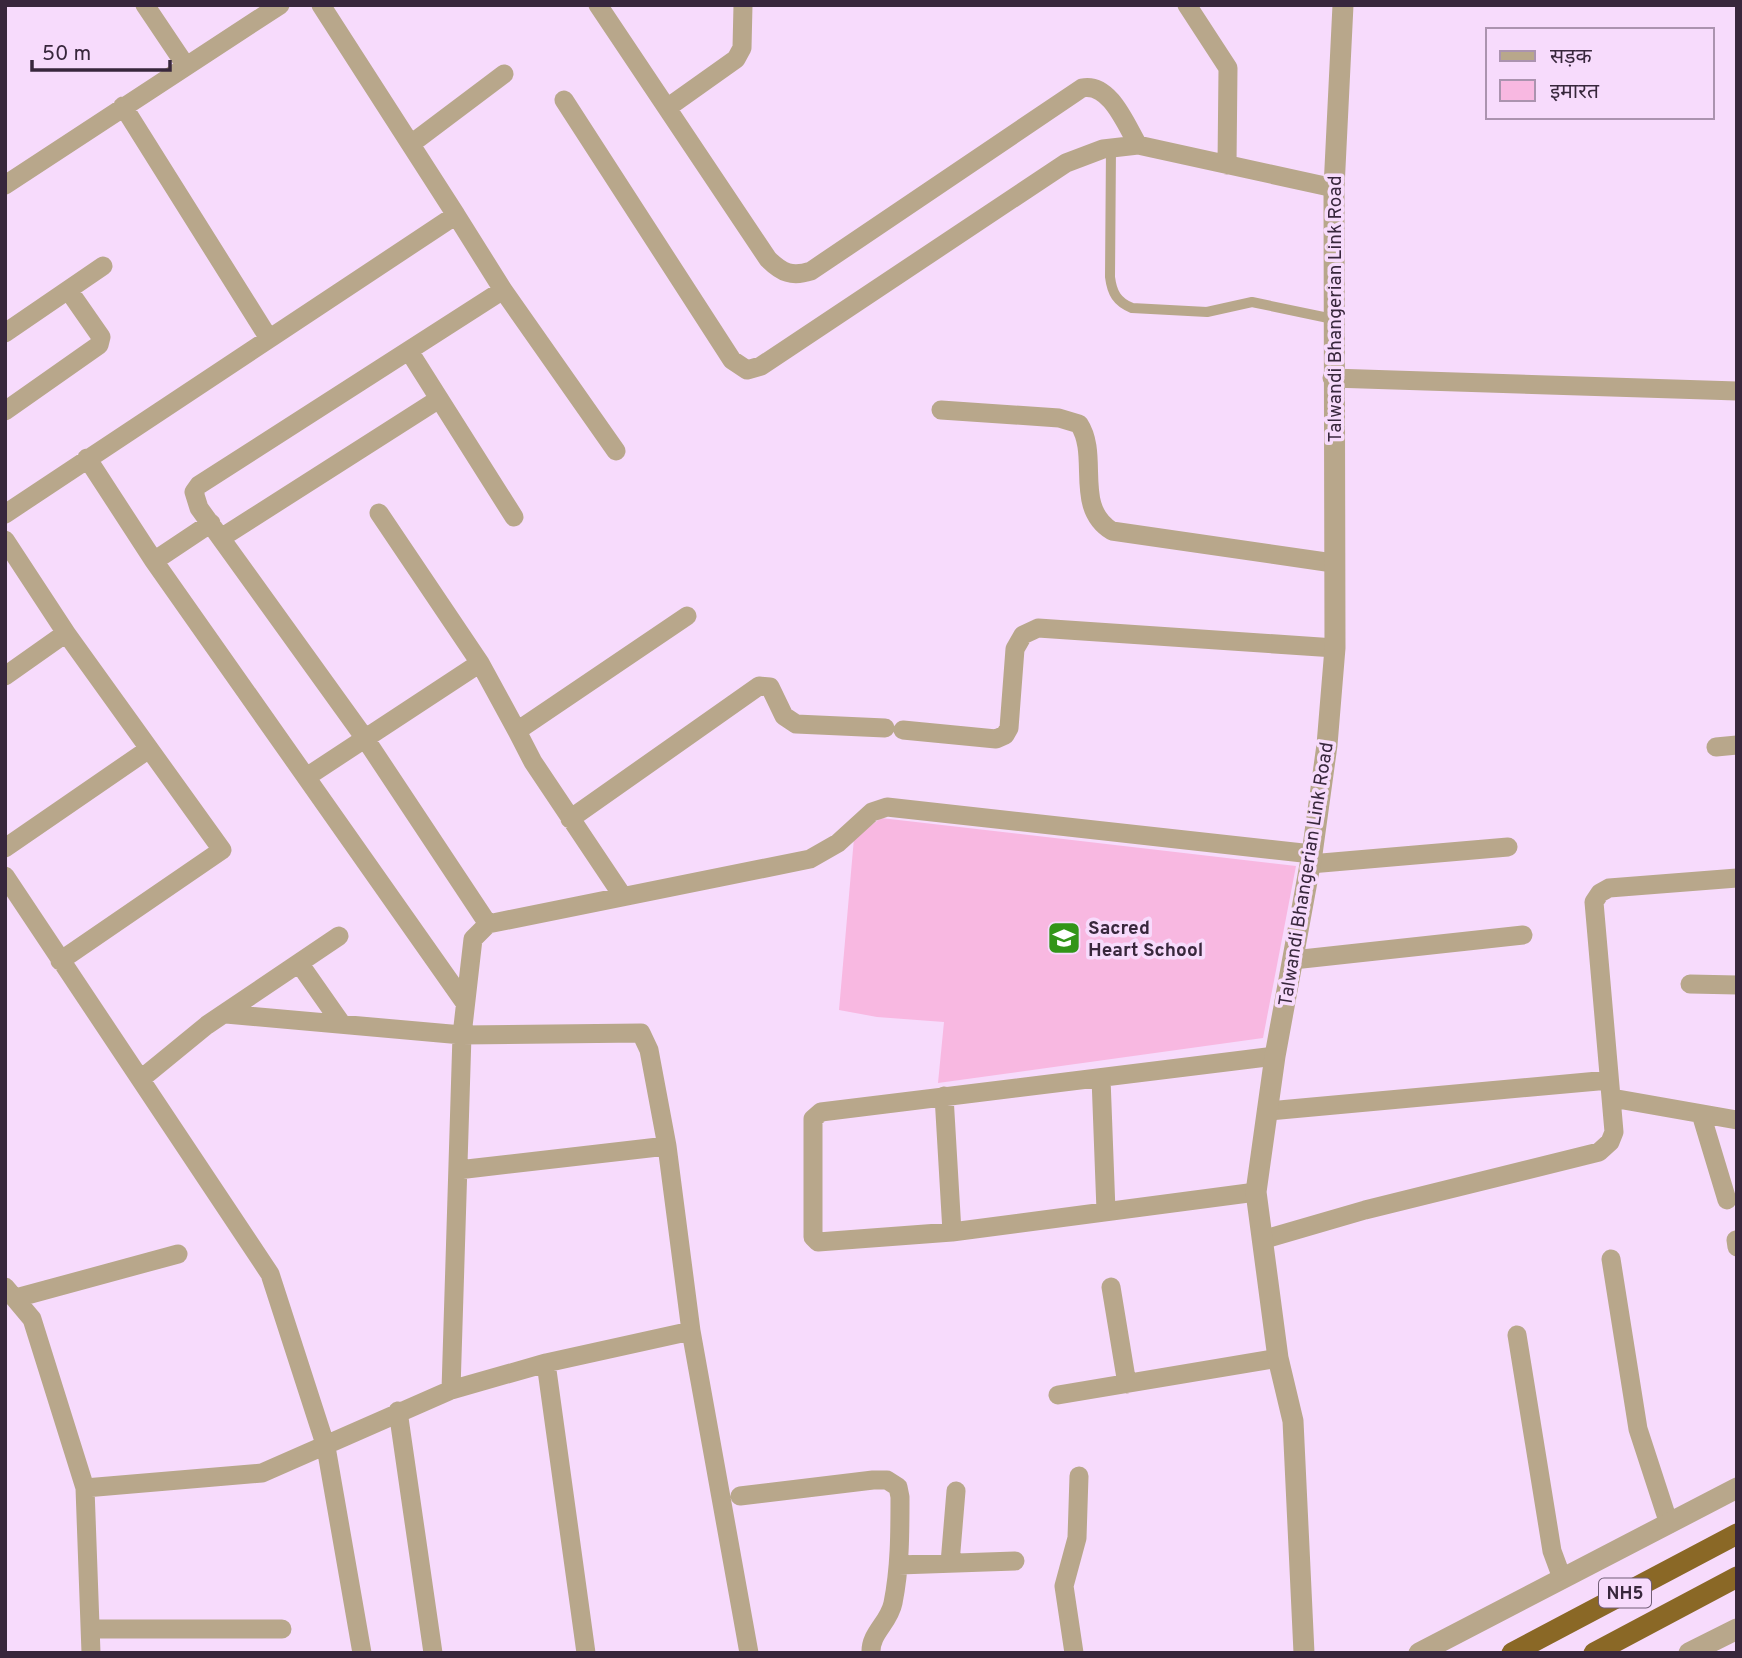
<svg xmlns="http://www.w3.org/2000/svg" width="1742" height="1658" font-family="Overpass,'Noto Sans Devanagari',sans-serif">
<rect width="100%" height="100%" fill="#f7dbfc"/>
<path fill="#f8b8e1" d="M881 818 1296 866 1263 1038 938 1083 944 1022 877 1017 839 1010 854 838Z"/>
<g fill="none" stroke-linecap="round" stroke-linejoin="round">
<path stroke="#b8a78b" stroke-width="10" d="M1111 148 1110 277C1112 293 1117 302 1132 308L1207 312 1252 302 1333 319"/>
<path stroke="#b8a78b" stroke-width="19" d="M145 5 186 66
M321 5 456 215
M598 5 768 259C782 273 792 277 811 271L1082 88C1110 82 1126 125 1138 145
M1187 5 1228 68 1227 165
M564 100 732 360 747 370 761 366 1066 163 1103 149 1138 145 1334 188
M123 106 268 337
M667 108 736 59 742 48 743 5
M411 144 504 74
M5 185 280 5
M5 333 103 266
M409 351 514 517
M1332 378 1737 391
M941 410 1059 418 1079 424C1100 456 1073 507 1112 531L1333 563
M5 411 99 345 101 337 69 291
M87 458 154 561 465 1003
M5 514 456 215 503 290 616 451
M221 538 439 399
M5 540 66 633
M154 561 211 523
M480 663 517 731
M5 676 66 633 222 850 60 961
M903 730 996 739 1005 735 1009 728 1015 649 1023 635 1038 628 1335 648
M1716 747 1737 745
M308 776 480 663 379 513
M570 819 759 686 770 687 784 716 796 724 885 728
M5 848 149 749
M1310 864 1508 847
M5 876 270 1274 326 1447 362 1653
M622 895 533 762 517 731 687 616
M488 924 364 737 199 508 194 492 199 485 503 290
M1293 960 1523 935
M299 963 341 1023
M1690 984 1737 985
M226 1014 462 1035 641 1033 649 1050 667 1146
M1101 1078 1106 1211
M141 1079 207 1025 339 936
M944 1096 952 1232
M1612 1098 1737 1120
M1269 1111 1609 1080
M1701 1114 1727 1200
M458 1170 667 1146 691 1331
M1256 1192 952 1232 818 1242 813 1237V1119L821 1112 1275 1056
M1262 1240 1365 1210 1599 1152 1610 1142 1614 1132 1594 902 1600 893 1609 888 1737 878
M1736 1240 1737 1247
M1611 1259 1638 1429 1669 1524
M5 1287 32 1319 85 1488 91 1653
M1111 1287 1127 1384
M16 1298 178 1254
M1517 1335 1552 1551 1562 1578
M546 1363 586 1653
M451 1390 462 1035 473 939 488 924 810 859 838 843 872 812 887 807 1312 854
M1058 1395 1278 1358
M398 1411 433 1653
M85 1488 262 1473 451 1390 546 1363 691 1331 749 1653
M740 1496 873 1480H887L898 1487 900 1497C900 1533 900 1568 893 1603 889 1623 870 1633 871 1653
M950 1563 956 1491
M899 1565 1015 1561
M91 1629H282
M1074 1653 1064 1586 1077 1538 1079 1476"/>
<path stroke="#b8a78b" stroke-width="21" d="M1304 1653 1293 1421 1278 1358 1256 1192 1275 1056 1312 854 1327 745 1335 648 1334 188 1343 5
M1419 1653 1737 1488
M1689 1653 1737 1629"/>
<path stroke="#8a6826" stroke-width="21" d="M1512 1653 1737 1534
M1594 1653 1737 1577"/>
</g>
<defs>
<symbol id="school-square" viewBox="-11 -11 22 22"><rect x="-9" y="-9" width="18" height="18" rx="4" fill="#329518" stroke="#f7dbfc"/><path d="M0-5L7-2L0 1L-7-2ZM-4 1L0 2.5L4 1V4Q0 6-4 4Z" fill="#fff"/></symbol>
</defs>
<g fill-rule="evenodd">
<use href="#school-square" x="1045" y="919" width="38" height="38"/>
</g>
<g text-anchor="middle" stroke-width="7" stroke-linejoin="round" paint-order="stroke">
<rect fill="#f7dbfc" stroke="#715d76" stroke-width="2" x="1599" y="1578.5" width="52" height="29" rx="5"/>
<g font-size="18" font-weight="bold" fill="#38273c">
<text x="1625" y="1599">NH5</text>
</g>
<g font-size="19" fill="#38273c" stroke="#f7dbfc">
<text transform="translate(1334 309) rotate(-90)" y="7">Talwandi Bhangerian Link Road</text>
<text transform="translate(1305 874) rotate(-81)" y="7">Talwandi Bhangerian Link Road</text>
</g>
<g font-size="19" font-weight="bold" fill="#38273c" stroke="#f7dbfc" text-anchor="start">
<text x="1088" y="934">Sacred<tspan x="1088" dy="22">Heart School</tspan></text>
</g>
</g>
<rect width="1742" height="1658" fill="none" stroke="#38273c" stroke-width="14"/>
<rect x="1486" y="28" width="228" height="91" fill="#f7dbfc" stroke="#ab93af" stroke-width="2"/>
<rect x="1500" y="51" width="35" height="10" fill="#b8a78b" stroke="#ab93af" stroke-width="2"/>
<text x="1550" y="63" font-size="21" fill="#38273c">सड़क</text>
<rect x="1500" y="80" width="35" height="21" fill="#f8b8e1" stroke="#ab93af" stroke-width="2"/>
<text x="1550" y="98" font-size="21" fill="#38273c">इमारत</text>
<path d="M32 60v10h138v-10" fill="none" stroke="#38273c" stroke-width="3.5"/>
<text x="42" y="60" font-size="21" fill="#38273c" stroke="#f7dbfc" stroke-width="5" paint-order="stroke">50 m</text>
</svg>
